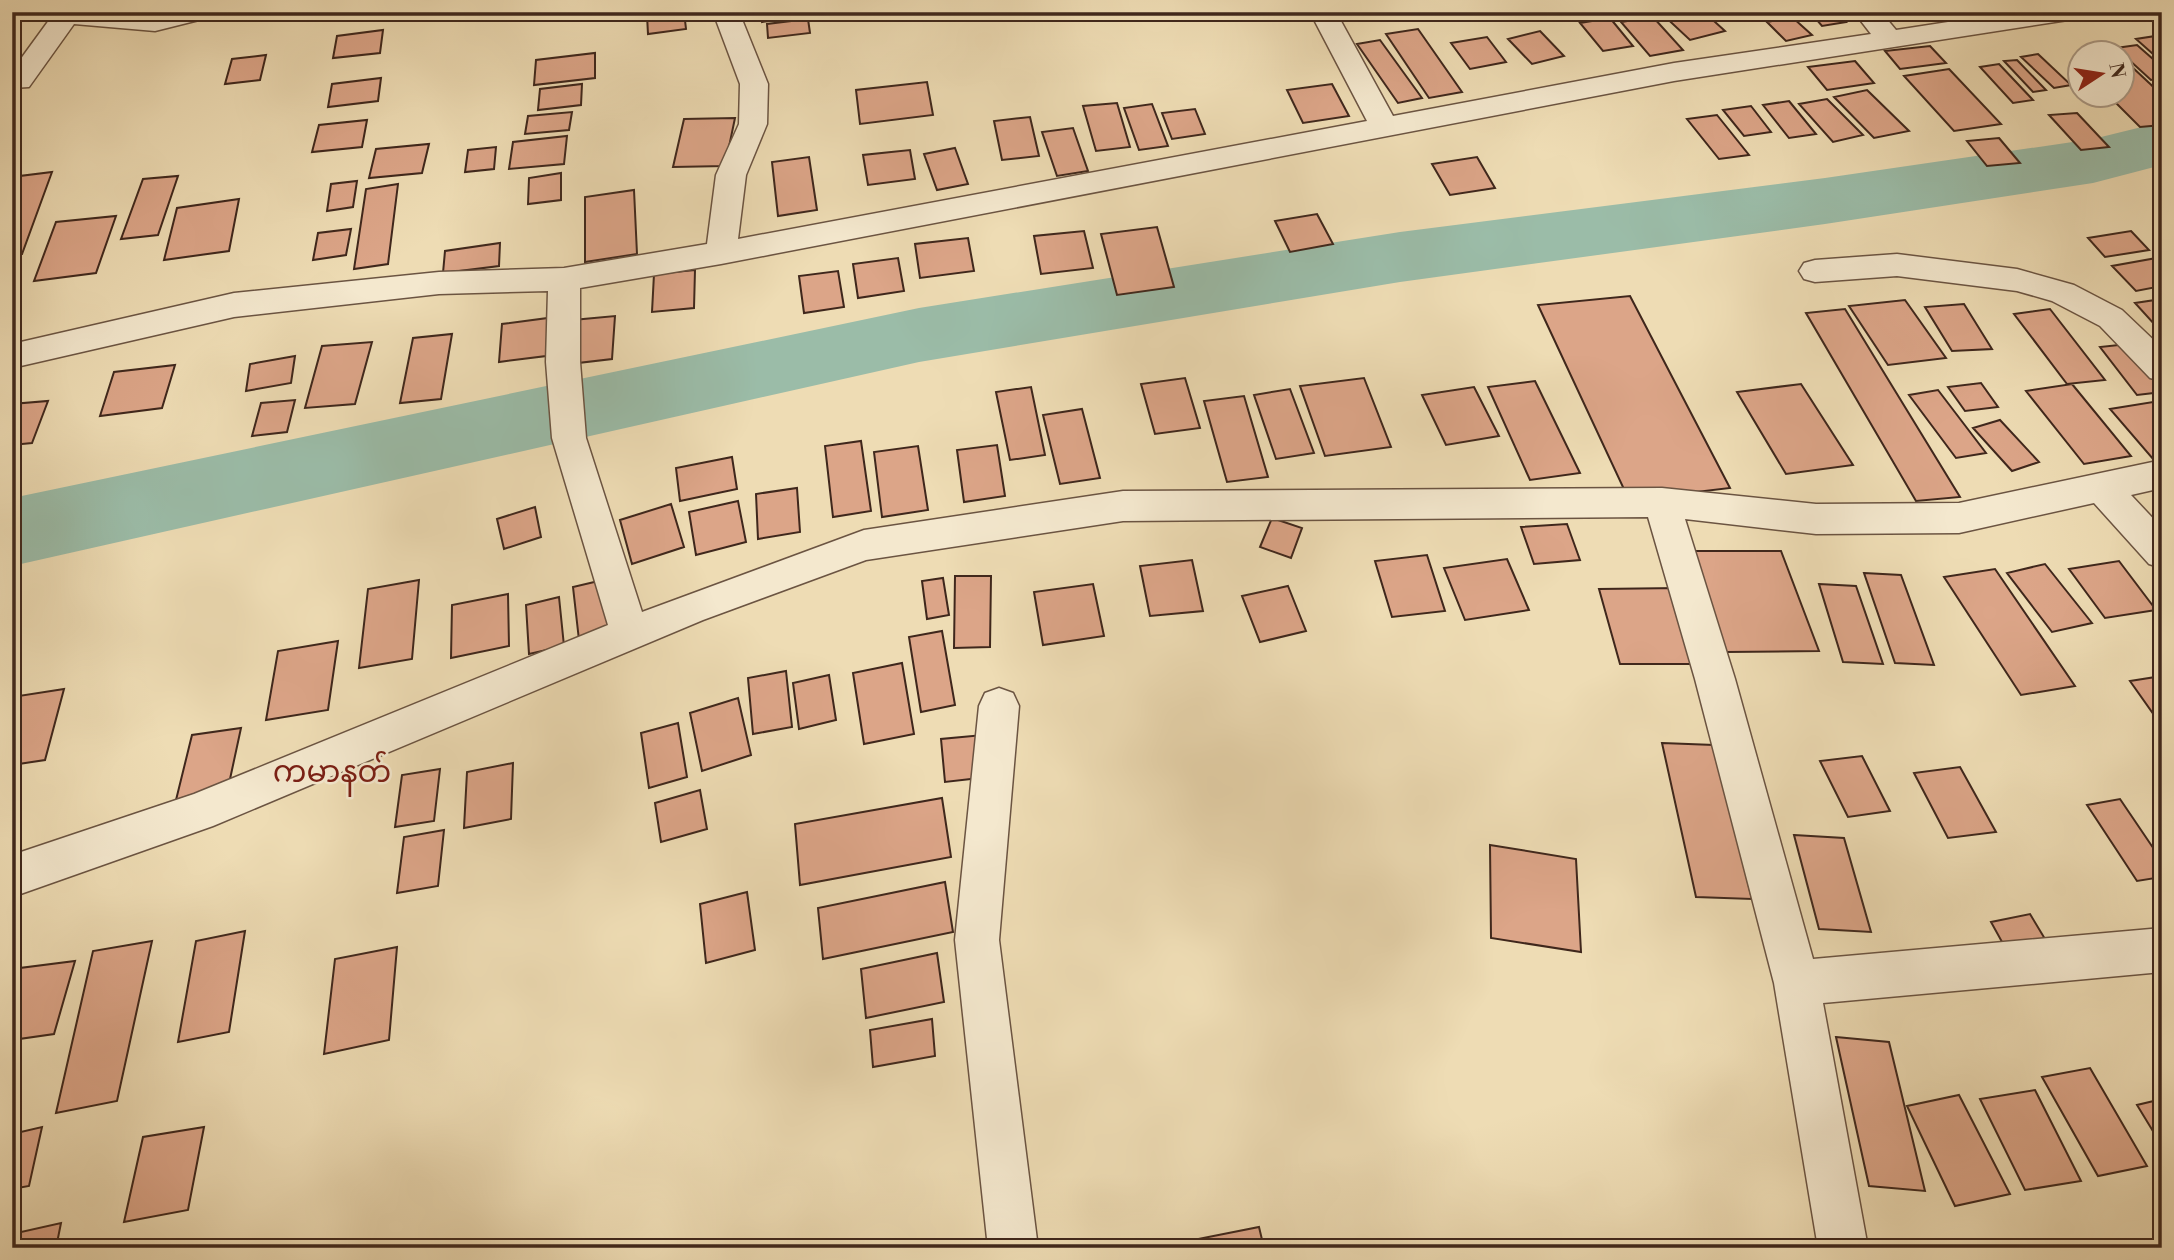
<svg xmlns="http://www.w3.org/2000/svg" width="2174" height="1260" font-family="'Libre Bodoni','Noto Sans Myanmar',serif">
<rect width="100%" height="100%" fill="#eedcb4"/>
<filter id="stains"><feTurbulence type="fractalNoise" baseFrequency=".00286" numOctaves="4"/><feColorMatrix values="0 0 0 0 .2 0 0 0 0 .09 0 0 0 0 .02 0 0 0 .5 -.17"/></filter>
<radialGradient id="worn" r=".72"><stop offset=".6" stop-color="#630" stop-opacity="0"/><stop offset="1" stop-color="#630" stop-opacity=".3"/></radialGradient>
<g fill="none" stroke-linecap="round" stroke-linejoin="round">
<path fill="#9bbca8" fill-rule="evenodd" d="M2162 122V165L2093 183 1825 224 1400 282 919 362 12 566V498L919 308 1400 232 1825 178 2093 139Z"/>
</g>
<path fill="#dca588" stroke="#3f271c" stroke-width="2" d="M253 12H289L285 19 248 18Z
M670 12H684L686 29 648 34 647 15Z
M760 12H793L795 17 762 22Z
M1334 12H1381L1341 21Z
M1660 12H1704L1725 31 1690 40Z
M1810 12H1837L1846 22 1822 26Z
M1653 17 1683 50 1650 56 1621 22Z
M1792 17 1812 35 1786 41 1767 22Z
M1610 18 1633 46 1603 51 1580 23Z
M808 19 810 33 768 38 767 24Z
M1418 29 1462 92 1429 98 1386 34Z
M383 30 380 53 333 58 337 36Z
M1540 31 1564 56 1532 64 1508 39Z
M2162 35V62L2136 39Z
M1487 37 1506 62 1470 69 1451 43Z
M1380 40 1422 98 1398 103 1357 44Z
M2137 45 2162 67V78L2151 80 2116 48Z
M1930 46 1946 63 1900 69 1885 51Z
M595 53V78L534 85 536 60Z
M2038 54 2071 85 2054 88 2021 57Z
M266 55 260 80 225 84 232 59Z
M2017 60 2046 90 2033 92 2004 61Z
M1855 61 1874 83 1827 90 1808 67Z
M1999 64 2033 100 2013 103 1980 67Z
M2131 66 2162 95V125L2140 127 2107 94H2122V67Z
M1949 69 2001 124 1954 131 1904 76Z
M381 78 378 101 328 107 332 84Z
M927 82 933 115 860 124 856 90Z
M582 84 581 105 538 110 540 89Z
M1332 84 1349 116 1303 123 1287 90Z
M1867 90 1909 131 1874 138 1834 97Z
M1827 99 1863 135 1833 142 1799 104Z
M1789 101 1816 134 1789 138 1763 105Z
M1117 103 1130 147 1096 151 1083 106Z
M1152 104 1168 146 1139 150 1124 108Z
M1751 106 1771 132 1744 136 1723 110Z
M1195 109 1205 134 1172 139 1162 113Z
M572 112 569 130 525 134 528 116Z
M2077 113 2109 147 2081 150 2049 115Z
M1717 115 1749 155 1719 159 1687 119Z
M1030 117 1039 156 1002 160 994 121Z
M735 118 725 166 673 167 684 119Z
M367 120 362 147 312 152 319 125Z
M1073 128 1088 171 1057 176 1042 132Z
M567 136 564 164 509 169 513 142Z
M1999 138 2020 163 1987 166 1967 141Z
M429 144 422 173 369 178 376 149Z
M496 147 494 169 465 172 468 150Z
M955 148 968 184 937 190 924 154Z
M910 150 915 179 868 185 863 155Z
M809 157 817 210 778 216 772 162Z
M1477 157 1495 188 1450 195 1432 164Z
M52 172 22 254 12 255V177Z
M561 173V200L528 204 529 178Z
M178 176 158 235 121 239 143 179Z
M357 181 353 207 327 211 331 184Z
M398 184 388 264 354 269 366 189Z
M634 190 637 254 585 262V197Z
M239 199 229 251 164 260 177 208Z
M1317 214 1333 244 1290 252 1275 221Z
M116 216 96 273 34 281 56 222Z
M1157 227 1174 287 1117 295 1101 234Z
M351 229 346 255 313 260 318 233Z
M1084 231 1093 268 1041 274 1034 236Z
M2131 231 2149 250 2105 257 2088 238Z
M968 238 974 271 920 278 915 244Z
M500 243 499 266 443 273 445 251Z
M2162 257V286L2136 291 2112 266Z
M898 258 904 291 858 298 853 264Z
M695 270 694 308 652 312 654 274Z
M838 271 844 307 804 313 799 276Z
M1630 296 1730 488 1629 500 1538 305Z
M2162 299V324L2155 325 2135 303Z
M1905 300 1946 358 1888 365 1849 306Z
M1964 304 1992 349 1952 351 1925 307Z
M1845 309 1960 497 1916 501 1806 313Z
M2050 309 2105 380 2067 384 2014 314Z
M615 316 612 359 569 364 573 320Z
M548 318 546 356 499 362 502 324Z
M452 334 441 399 400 403 413 338Z
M372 342 355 404 305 408 322 346Z
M2128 344 2162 386V392L2137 395 2100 347Z
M295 356 291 383 246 391 250 364Z
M175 365 162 408 100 416 114 372Z
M1185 378 1200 428 1155 434 1141 384Z
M1364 378 1391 447 1325 456 1300 386Z
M1535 381 1580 473 1530 480 1488 387Z
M1981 383 1998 407 1965 411 1948 387Z
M1801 384 1853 465 1786 474 1737 392Z
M2072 384 2131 456 2084 464 2026 391Z
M1031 387 1045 455 1010 460 996 392Z
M1474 387 1499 436 1446 445 1422 395Z
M1290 389 1314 453 1276 459 1254 395Z
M1938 390 1986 453 1956 458 1909 395Z
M1244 396 1268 477 1227 482 1204 401Z
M295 400 287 432 252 436 261 403Z
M48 401 32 443 12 445V404Z
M2153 402 2162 412V458L2153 459 2110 409Z
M1082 409 1100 478 1060 484 1043 415Z
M2000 420 2039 462 2012 471 1973 428Z
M861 441 871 511 833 517 825 446Z
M997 445 1005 496 964 502 957 450Z
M918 446 928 510 882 517 874 452Z
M732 457 737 489 680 501 676 468Z
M797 488 800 532 758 539 756 494Z
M738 501 746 542 696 555 689 512Z
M671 504 684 547 632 564 620 520Z
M535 507 541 537 504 549 497 519Z
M1272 518 1302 528 1291 558 1260 547Z
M1567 524 1580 560 1534 564 1521 527Z
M1693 551H1781L1819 651 1726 652Z
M1427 555 1445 611 1392 617 1375 561Z
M1507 559 1529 610 1465 620 1444 568Z
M1192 560 1203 611 1150 616 1140 566Z
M2119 561 2156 610 2105 618 2069 569Z
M2045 564 2092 623 2052 632 2007 573Z
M1995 569 2075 686 2021 695 1944 577Z
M1864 573 1901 575 1934 665 1895 663Z
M955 576H991L990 647 954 648Z
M943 578 949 615 927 619 922 581Z
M607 579 613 631 579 640 573 587Z
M419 580 412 659 359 668 368 589Z
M1093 584 1104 636 1043 645 1034 592Z
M1819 584 1856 586 1883 664 1843 662Z
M1288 586 1306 631 1260 642 1242 596Z
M1679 588 1703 664H1620L1599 589Z
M508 594 509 646 451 658 452 605Z
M559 597 564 646 529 654 526 605Z
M942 631 955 705 921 712 909 637Z
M338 641 328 710 266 720 278 651Z
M902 663 914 734 864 744 853 673Z
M786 671 792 727 753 734 748 678Z
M829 675 836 720 799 729 793 683Z
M2162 676V721L2159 722 2130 681Z
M64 689 45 760 12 765V697Z
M738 698 751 755 702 771 690 713Z
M678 723 687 777 649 788 641 733Z
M241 728 227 793 176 800 192 735Z
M983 735 988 777 945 782 941 739Z
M1662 743 1714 745 1752 899 1696 897Z
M1862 756 1890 811 1848 817 1820 761Z
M513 763 511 819 464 828 467 772Z
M1960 767 1996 832 1948 838 1914 773Z
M440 769 434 821 395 827 402 775Z
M700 790 707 829 661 842 655 803Z
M942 798 951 857 800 885 795 824Z
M2120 799 2162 861V877L2137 881 2087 805Z
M444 830 438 886 397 893 404 837Z
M1794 835 1844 838 1871 932 1819 929Z
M1490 845 1576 859 1581 952 1491 938Z
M945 882 953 932 823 959 818 908Z
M747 892 755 950 706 963 700 904Z
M2030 914 2048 944 2007 951 1991 922Z
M245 931 229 1032 178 1042 196 941Z
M152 941 117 1101 56 1113 93 951Z
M397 947 389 1040 324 1054 335 959Z
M937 953 944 1002 866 1018 861 969Z
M75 961 54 1034 12 1040V993L20 968Z
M932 1019 935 1056 873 1067 870 1030Z
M1836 1037 1889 1042 1925 1191 1869 1186Z
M2090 1068 2147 1166 2098 1176 2042 1077Z
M2035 1090 2081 1181 2025 1190 1980 1099Z
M1959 1095 2010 1194 1955 1206 1907 1106Z
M2162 1099V1146L2137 1105Z
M42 1127 29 1186 12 1189V1134Z
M204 1127 188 1210 124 1222 143 1137Z
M61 1223 56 1248H12V1234Z
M1259 1227 1264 1248H1184L1183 1242Z"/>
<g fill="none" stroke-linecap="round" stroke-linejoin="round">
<defs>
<path id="minor" d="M55 12 155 15 165 12H211L207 18 155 31 74 24 29 87 12 88V71Z
M713 12H739L768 84 767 124 746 175 738 239 1367 121 1310 12H1336L1393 116 1674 63 1871 34 1854 12H1881L1896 30 2013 12H2081L2077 18 2068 20 1674 81 721 264 580 288V362L586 438 642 612 864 530 1123 491 1662 488 1816 504 1959 503 2162 460V488L2131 495 2162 528V568L2149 564 2094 503 1959 533 1816 534 1685 519 1735 679 1813 959 2162 928V972L1823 1003 1868 1248H1818L1774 983 1695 679 1648 517 1123 521 866 560 703 620 213 826 12 897V855L194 794 608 625 552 438 546 362 548 291 439 294 234 317 12 368V344L234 293 439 272 564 268 707 244 716 175 739 124 740 84Z
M1897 254 2017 269 2074 285 2122 310 2162 348V381L2150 378 2100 326 2052 301 2017 291 1897 276 1815 282 1804 279 1799 271 1804 263 1815 260Z
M999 688 1013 693 1019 706 999 940 1038 1248H988L955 940 979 706 985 693Z"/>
</defs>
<use href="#minor" stroke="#6b5442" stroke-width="3"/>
<use href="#minor" fill="#f4e8ce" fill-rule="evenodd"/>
</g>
<g text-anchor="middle" stroke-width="5" stroke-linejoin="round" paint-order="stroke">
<g font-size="30" fill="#7a1f14" stroke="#f4e8ce">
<text x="332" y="782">ကမာနတ်</text>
</g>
</g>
<rect width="2174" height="1260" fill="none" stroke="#eedcb4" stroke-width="42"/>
<rect x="14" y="14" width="2146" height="1232" fill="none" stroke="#3f271c" stroke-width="3.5"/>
<rect x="21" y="21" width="2132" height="1218" fill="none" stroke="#3f271c" stroke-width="2"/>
<g transform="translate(2101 74) rotate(78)"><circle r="33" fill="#f4e8ce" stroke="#ac9b87" stroke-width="2"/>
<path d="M0-5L12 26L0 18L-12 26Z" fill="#8f2418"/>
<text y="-10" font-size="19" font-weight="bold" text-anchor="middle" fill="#3f271c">N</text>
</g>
<rect width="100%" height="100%" filter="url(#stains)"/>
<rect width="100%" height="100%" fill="url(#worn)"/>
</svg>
